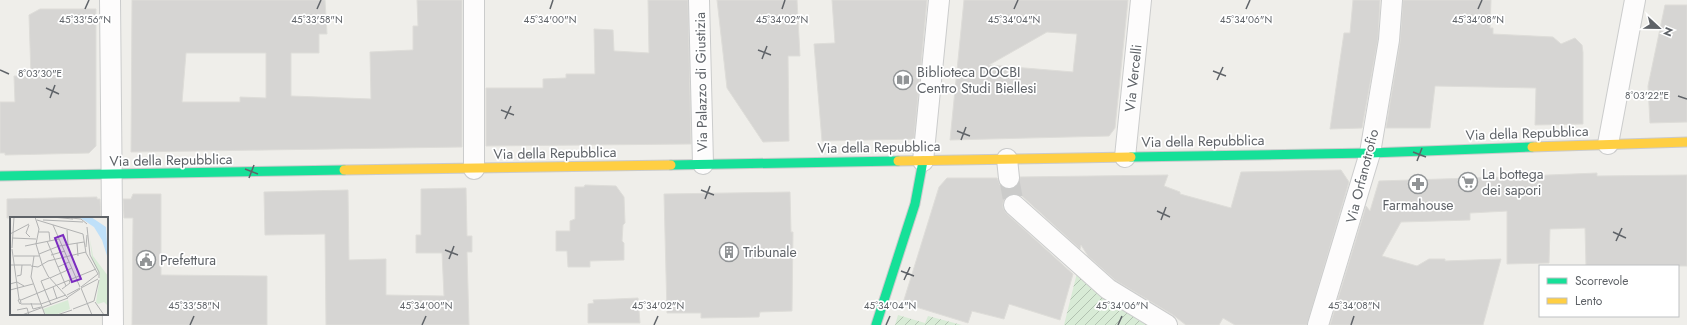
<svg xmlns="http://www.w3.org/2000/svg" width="1687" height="325" font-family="Jost,sans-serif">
<defs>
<pattern id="garden-furrows" width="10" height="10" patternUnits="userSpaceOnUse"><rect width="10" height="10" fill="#d8ebd6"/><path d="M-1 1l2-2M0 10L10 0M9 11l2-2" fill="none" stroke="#b2c2b1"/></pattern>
</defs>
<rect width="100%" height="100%" fill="#efeeea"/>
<path fill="url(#garden-furrows)" d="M1077 273 1151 325H1064Z
M898 315 925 323 928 316 962 325H895Z"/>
<path fill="#d6d5d3" stroke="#deddd9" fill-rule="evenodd" d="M132 0H325L327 34H319V53H291V96L371 99 370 52 413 50V26H418L417 0H462V147L131 152ZM186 53H266V98L240 97V102H182Z
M648 0H688L691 144 486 146V88H543V79L566 78V74H595L594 29 613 30 614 51 649 53Z
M717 0H797L800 56H788L789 141 763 142 727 88Z
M832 0H927L914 139 822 141 814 44 835 43Z
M964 0H1128L1115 128 1109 136 950 140ZM1047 32 1077 34 1073 72 989 65Z
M1353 0H1380L1378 39 1362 128 1330 129 1344 33H1350Z
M1403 0H1491L1490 28H1493V34L1553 37 1561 44 1575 38 1582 45 1583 53V124L1535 125 1536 88 1435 86 1430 128H1386L1400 42Z
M1665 5H1687V122L1650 123 1648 86Z
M40 9H96V146L89 153 5 155V153H0V102H15L14 76H31L29 15Z
M1341 170 1349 182 1307 325H1235L1223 318 1219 325H1186L1173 315 1115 280 1088 256 1081 245 1080 249 1022 196 1016 194H1010L1005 198 1003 203V208L1006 213 1073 274 1060 320 1009 304 1004 319 972 311 968 323 903 303 939 187 947 178H997L1000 185 1005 189H1010L1016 187 1019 183 1020 177 1168 175 1164 186 1180 192V194L1231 208 1241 172Z
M1597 173V176L1687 175V266H1586L1585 228 1550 229 1549 263 1507 264V211L1470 213V220L1401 222 1382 256 1417 266 1429 259H1445V261L1501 259 1483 325H1330L1366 206 1370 211 1379 181 1505 177V175L1524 176Z
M585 185 616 186 624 197 625 223 623 225 622 241 624 243V260L590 261V267H568L567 251H556V231H570V221L575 219V187H584Z
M466 188 467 236H472V252H467L469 325H326L325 234 265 235 264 192 348 190 349 260 386 259V295L444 296 442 253H416V235H421V189Z
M790 192 791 232H793L792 311 760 312 759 317 701 318V313H667L664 194Z
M133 194H161V275L267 276V325H132L133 218H124L123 199H131Z
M97 197V199H100L101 218H7V199Z
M638 298 640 323H588V304L594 303 593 300Z"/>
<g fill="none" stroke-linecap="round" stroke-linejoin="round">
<path stroke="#cbcbca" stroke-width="20" stroke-dasharray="20 10" stroke-linecap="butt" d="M1009 178 1014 205"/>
<defs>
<path id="street" d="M110 0 113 325
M474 0V169
M699 0 703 164
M1608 144 1635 0
M1125 157 1141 0
M1007 159 1009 178
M923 161 939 0
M1014 205 1108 289 1167 325
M1318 325 1370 153 1389 40 1392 0"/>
<path id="fast" d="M1131 157 1370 153 1532 147
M671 165 898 161
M0 176 344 170
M876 325 915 204 923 161"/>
<path id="slow" d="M1532 147 1687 142
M898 161 1131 157
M344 170 671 165"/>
</defs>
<use href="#street" stroke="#cbcccc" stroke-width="22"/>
<use href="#fast" stroke="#cacacb" stroke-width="11"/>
<use href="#slow" stroke="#cacacb" stroke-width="11"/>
<use href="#street" stroke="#fdfcfc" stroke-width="20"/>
<use href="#fast" stroke="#16e098" stroke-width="9"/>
<use href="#slow" stroke="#ffcf43" stroke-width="9"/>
</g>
<path fill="none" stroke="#5f6368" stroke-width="1.5" d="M85 9 89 0M317 9 321 0M550 9 553 0M782 9 785 0M1014 9 1018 0M1246 9 1250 0M1478 9 1482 0M758 50 771 55M762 59 767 46M0 70 9 74M1213 71 1226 76M1217 80 1223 67M46 88 59 94M1678 96 1687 99M50 98 55 85M501 110 514 115M505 119 511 106M957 131 970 136M961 140 966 127M1413 152 1426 157M1417 161 1422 148M245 169 258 174M249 178 254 165M701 190 714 195M705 199 710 186M1157 211 1170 217M1161 220 1166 207M1613 232 1626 238M1616 241 1622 228M445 250 458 255M449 259 454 246M901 271 914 276M904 280 910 267M190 325 194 316M422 325 426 316M654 325 658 316M886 325 890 316M1118 325 1122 316M1351 325 1354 316"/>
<defs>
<symbol id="library-ring" viewBox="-11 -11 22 22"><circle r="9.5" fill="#fff" stroke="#919496" stroke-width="1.5"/><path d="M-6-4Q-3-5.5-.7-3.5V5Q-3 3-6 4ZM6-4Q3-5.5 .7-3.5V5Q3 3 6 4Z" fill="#919496"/></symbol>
<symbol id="supermarket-ring" viewBox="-11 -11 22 22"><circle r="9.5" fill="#fff" stroke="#919496" stroke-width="1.5"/><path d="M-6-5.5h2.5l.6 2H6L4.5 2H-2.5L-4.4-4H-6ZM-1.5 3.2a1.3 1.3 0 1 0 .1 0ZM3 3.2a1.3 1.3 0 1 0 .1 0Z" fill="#919496"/></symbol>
<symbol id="pharmacy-ring" viewBox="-11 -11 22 22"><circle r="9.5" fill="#fff" stroke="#919496" stroke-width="1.5"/><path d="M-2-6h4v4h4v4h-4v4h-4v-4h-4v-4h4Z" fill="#919496"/></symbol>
<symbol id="building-ring" viewBox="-11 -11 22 22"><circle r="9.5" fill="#fff" stroke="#919496" stroke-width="1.5"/><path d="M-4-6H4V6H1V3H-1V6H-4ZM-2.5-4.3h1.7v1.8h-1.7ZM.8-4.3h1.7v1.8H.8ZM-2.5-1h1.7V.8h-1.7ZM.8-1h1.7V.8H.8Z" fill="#919496"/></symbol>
<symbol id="civic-ring" viewBox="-11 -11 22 22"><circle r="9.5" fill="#fff" stroke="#919496" stroke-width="1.5"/><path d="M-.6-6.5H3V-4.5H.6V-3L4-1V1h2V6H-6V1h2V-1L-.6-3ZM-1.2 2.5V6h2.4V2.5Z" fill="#919496"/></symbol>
</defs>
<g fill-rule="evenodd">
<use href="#library-ring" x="892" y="69" width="22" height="22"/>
<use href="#supermarket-ring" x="1457" y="171" width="22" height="22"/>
<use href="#pharmacy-ring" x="1407" y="173" width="22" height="22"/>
<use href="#building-ring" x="718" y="241" width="22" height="22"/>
<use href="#civic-ring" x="135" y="249" width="22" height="22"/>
</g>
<g text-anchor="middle" stroke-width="3.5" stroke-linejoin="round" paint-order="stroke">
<g font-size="14" fill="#5f6368" stroke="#fff" text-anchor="start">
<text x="917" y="77">Biblioteca DOCBI<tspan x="917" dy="16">Centro Studi Biellesi</tspan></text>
<text x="1482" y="179">La bottega<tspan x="1482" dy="16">dei sapori</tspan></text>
<text x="1418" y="210" text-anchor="middle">Farmahouse</text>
<text x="743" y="257">Tribunale</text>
<text x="160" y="265">Prefettura</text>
</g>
<g font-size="14" fill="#5f6368" stroke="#fff">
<text transform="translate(1133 78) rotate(-84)" y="5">Via Vercelli</text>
<text transform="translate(701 82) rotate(-91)" y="5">Via Palazzo di Giustizia</text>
<text transform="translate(1527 133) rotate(-2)" y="5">Via della Repubblica</text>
<text transform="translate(1203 141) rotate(-1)" y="5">Via della Repubblica</text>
<text transform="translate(879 147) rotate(-1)" y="5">Via della Repubblica</text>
<text transform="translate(555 153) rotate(-1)" y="5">Via della Repubblica</text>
<text transform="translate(171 160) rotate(-1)" y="5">Via della Repubblica</text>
<text transform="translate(1362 176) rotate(-76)" y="5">Via Orfanotrofio</text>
</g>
</g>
<g transform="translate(10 217)">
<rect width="98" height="98" fill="#efeeea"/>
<path d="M80 22 83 39 98 59V89L94 85 88 87 86 85 90 59 82 42ZM58 83 60 92 45 98H36L33 92Z" fill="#d8ebd6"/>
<path d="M69 0H81L96 10 98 42 92 23 84 10Z" fill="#bfe0f9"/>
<path fill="none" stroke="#b1b2b2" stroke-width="1" d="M42 0 63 2M61 1 71 2 77 7M27 3 73 17 76 36 88 57 71 70M33 3 73 5M19 8 16 16 20 20M43 8 70 70M77 10 80 38 89 55V61M57 13 58 27M29 15H39L40 24M0 17 19 7M2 21 26 22M37 24 56 69M67 26 68 39M15 29 49 22M76 30 77 18M2 31 4 0M2 32 9 82M29 37 49 29 74 25M41 38 55 34M4 39H29M24 39 21 60 35 98M0 48H21M21 49 28 50 38 44 76 35M48 50 59 45M7 59 11 58 12 48M39 61 31 64 41 88M40 61 62 51M0 67 7 65 14 69M43 70 47 82M71 71 82 98M71 71 88 62M52 72 60 66 59 63M0 73 23 67M57 78 70 71M58 80 70 72M10 82 11 86 10 87 8 83ZM11 83 86 52M85 85 94 98M21 86 23 92 31 90M11 87H31L56 78M63 92 84 84 89 63M7 93 17 91 19 98M12 98 58 81 38 59 32 47 26 27 29 12 25 0M47 98 62 93"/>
<path fill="#7b2cbf" fill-opacity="0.15" stroke="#7b2cbf" stroke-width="2" d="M53 18 71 62 62 65 45 21Z"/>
<rect width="98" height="98" fill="none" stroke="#5f6368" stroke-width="2"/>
</g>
<g font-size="10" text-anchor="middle" fill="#5f6368" stroke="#fff" stroke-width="3.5" stroke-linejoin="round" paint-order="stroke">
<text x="85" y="23">45°33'56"N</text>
<text x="317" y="23">45°33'58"N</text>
<text x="550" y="23">45°34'00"N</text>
<text x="782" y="23">45°34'02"N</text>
<text x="1014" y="23">45°34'04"N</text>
<text x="1246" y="23">45°34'06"N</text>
<text x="1478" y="23">45°34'08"N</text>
<text x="40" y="77">8°03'30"E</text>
<text x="1647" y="99">8°03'22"E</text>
<text x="194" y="309">45°33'58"N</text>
<text x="426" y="309">45°34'00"N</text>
<text x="658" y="309">45°34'02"N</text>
<text x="890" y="309">45°34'04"N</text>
<text x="1122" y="309">45°34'06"N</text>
<text x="1354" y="309">45°34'08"N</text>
</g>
<rect x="1539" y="265" width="140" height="52" fill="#ffffff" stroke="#bfc1c3"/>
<rect x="1547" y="278" width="20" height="6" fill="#16e098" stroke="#bfc1c3"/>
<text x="1575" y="285" font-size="12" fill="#5f6368">Scorrevole</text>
<rect x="1547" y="298" width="20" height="6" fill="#ffcf43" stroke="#bfc1c3"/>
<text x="1575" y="305" font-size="12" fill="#5f6368">Lento</text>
<g transform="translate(1659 28) rotate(112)" stroke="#ffffff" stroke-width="3" paint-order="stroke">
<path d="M0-3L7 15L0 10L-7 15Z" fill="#5f6368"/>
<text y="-6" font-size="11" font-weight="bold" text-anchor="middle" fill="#5f6368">N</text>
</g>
</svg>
